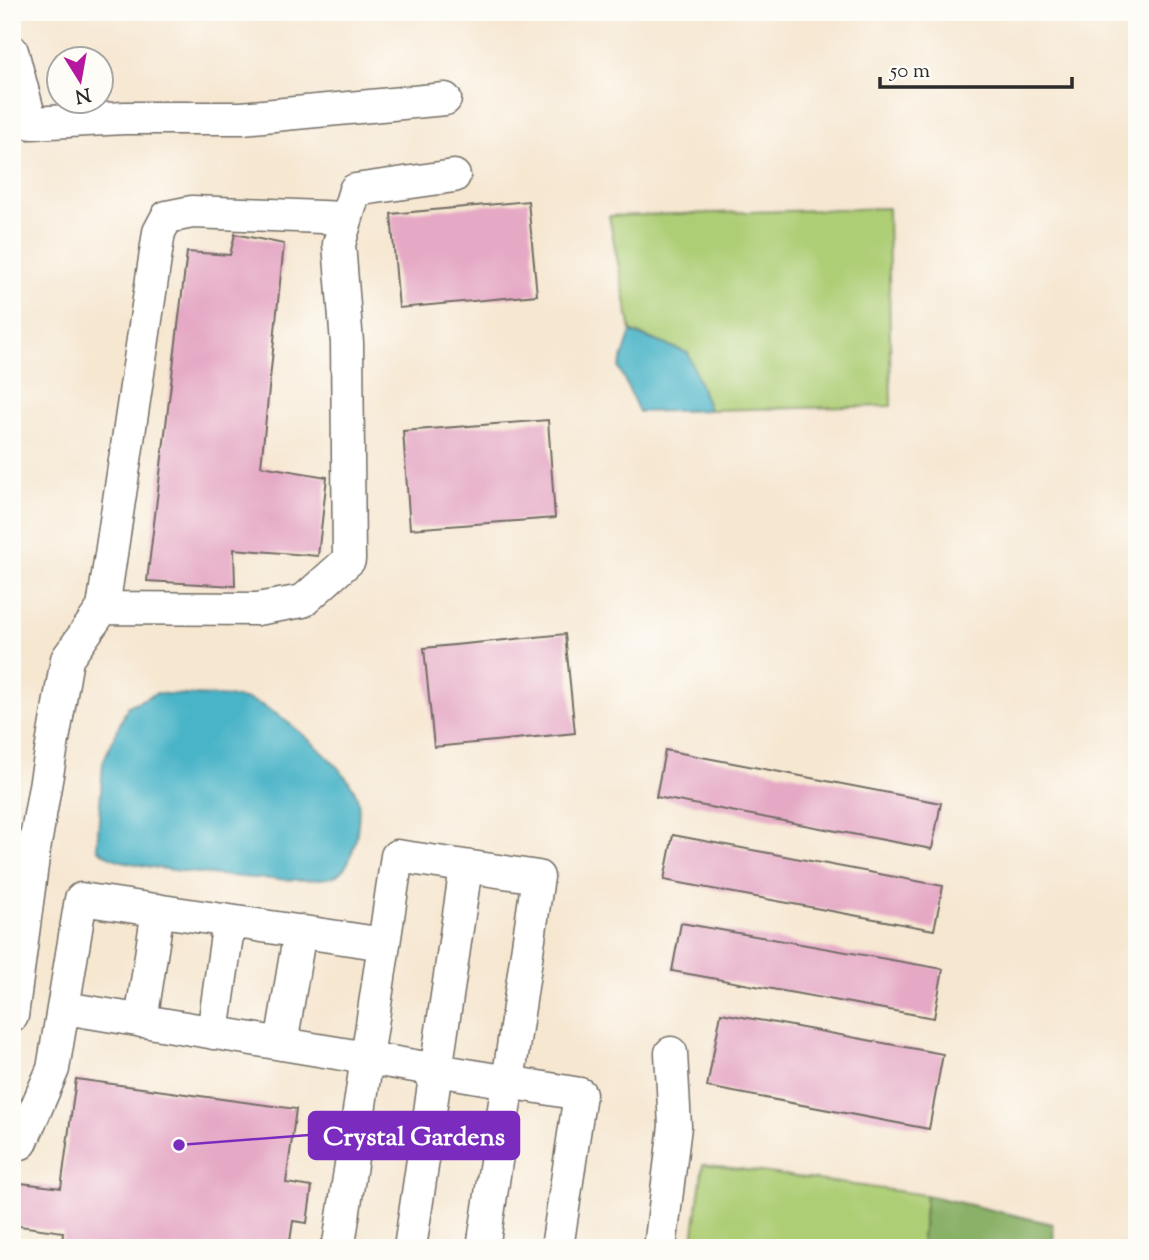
<svg xmlns="http://www.w3.org/2000/svg" width="1149" height="1260" font-family="'Sorts Mill Goudy',serif">
<rect width="100%" height="100%" fill="#fdfcf7"/>
<filter id="ink" filterUnits="userSpaceOnUse"><feTurbulence type="fractalNoise" baseFrequency=".0143" numOctaves="2"/><feDisplacementMap in="SourceGraphic" scale="14" xChannelSelector="R" yChannelSelector="G"/><feConvolveMatrix kernelMatrix="1 2 1 2 8 2 1 2 1" color-interpolation-filters="sRGB"/></filter>
<filter id="wash" filterUnits="userSpaceOnUse"><feTurbulence type="fractalNoise" baseFrequency=".00686" numOctaves="4" result="noise"/><feDisplacementMap in="SourceGraphic" scale="28" xChannelSelector="R" yChannelSelector="G"/><feGaussianBlur stdDeviation="1.57" result="paint"/><feColorMatrix in="noise" values="0 0 0 0 0 0 0 0 0 0 0 0 0 0 0 0 0 1.4 0 .05"/><feComposite in="paint" operator="in"/></filter>
<g filter="url(#wash)">
<rect width="100%" height="100%" fill="#f6e7d1"/>
<path fill="#aece76" stroke="#6c7c50" stroke-width="2" d="M888 208 891 406 709 410 688 353 631 331 609 216Z
M703 1164 926 1195 921 1248H692Z"/>
<path fill="#8ab167" stroke="#5a6e49" stroke-width="2" d="M926 1195 1053 1224 1054 1248H921Z"/>
<path fill="#49b4c7" stroke="#3a7079" stroke-width="2" d="M631 332 688 353 709 410 639 412 619 368Z
M157 693C184 697 235 693 257 703 283 714 349 770 357 797 361 807 357 840 353 849 349 861 347 868 337 875 318 888 169 871 141 865 125 862 108 859 97 848L103 762 128 706Z"/>
<g id="blocks">
<path fill="#e5a8c5" d="M528 201 537 295 399 308 391 214Z
M235 234 284 244 261 466 327 477 318 556 234 549 235 586 147 581 187 252 230 255Z
M548 420 555 518 410 529 403 431Z
M565 634 575 733 434 747 424 648Z
M665 750 941 803 932 849 656 797Z
M673 835 943 886 934 930 664 880Z
M681 923 943 969 934 1018 672 971Z
M721 1013 943 1054 929 1129 707 1087Z
M76 1079 296 1109 286 1183 312 1187 307 1223 293 1221 289 1248H77L62 1246 63 1232 12 1225V1182L61 1188Z"/>
</g>
</g>
<g filter="url(#ink)">
<use href="#blocks" fill-opacity="0" stroke="#726d65" stroke-width="2"/>
<g fill="none" stroke-linecap="round" stroke-linejoin="round">
<defs>
<path id="minor" d="M12 51 31 123 125 118H242L445 99
M103 608 159 232 167 217 192 212 346 218
M384 944 367 1058 508 1082 483 1248
M65 1008 367 1058 339 1244 336 1248
M12 1016 34 850 67 659 103 608 257 609 303 601 349 560 347 343 339 244 355 190 454 176
M141 1021 158 910
M213 1033 229 921
M281 1044 300 931
M21 1143 53 1069 81 899 384 944 397 856 538 877 508 1082 580 1094 557 1248
M410 1248 466 867
M660 1248 675 1126 671 1053"/>
</defs>
<use href="#minor" stroke="#726d65" stroke-width="35"/>
<use href="#minor" stroke="#fff" stroke-width="32"/>
</g>
</g>
<path fill="none" stroke="#7b2cbf" stroke-width="2.5" d="M179 1145L309 1135"/>
<circle fill="#7b2cbf" stroke="#fdfcf7" stroke-width="2.5" cx="179" cy="1145" r="7"/>
<rect fill="#7b2cbf" stroke="#7b2cbf" stroke-width="2.5" x="309" y="1112" width="210" height="47" rx="7"/>
<g font-size="26" text-anchor="middle" font-weight="bold" fill="#fff">
<text x="414" y="1145">Crystal Gardens</text>
</g>
<rect width="1149" height="1260" fill="none" stroke="#fdfcf7" stroke-width="42"/>
<g transform="translate(80 80) rotate(169)"><circle r="33" fill="#fdfcf7" stroke="#a9a8a5" stroke-width="2"/>
<path d="M0-5L12 26L0 18L-12 26Z" fill="#b5179e"/>
<text y="-10" font-size="19" font-weight="bold" text-anchor="middle" fill="#2b2b2b">N</text>
</g>
<path d="M880 77v10h192v-10" fill="none" stroke="#2b2b2b" stroke-width="3.5"/>
<text x="890" y="77" font-size="21" fill="#2b2b2b" stroke="#fdfcf7" stroke-width="5" paint-order="stroke">50 m</text>
</svg>
